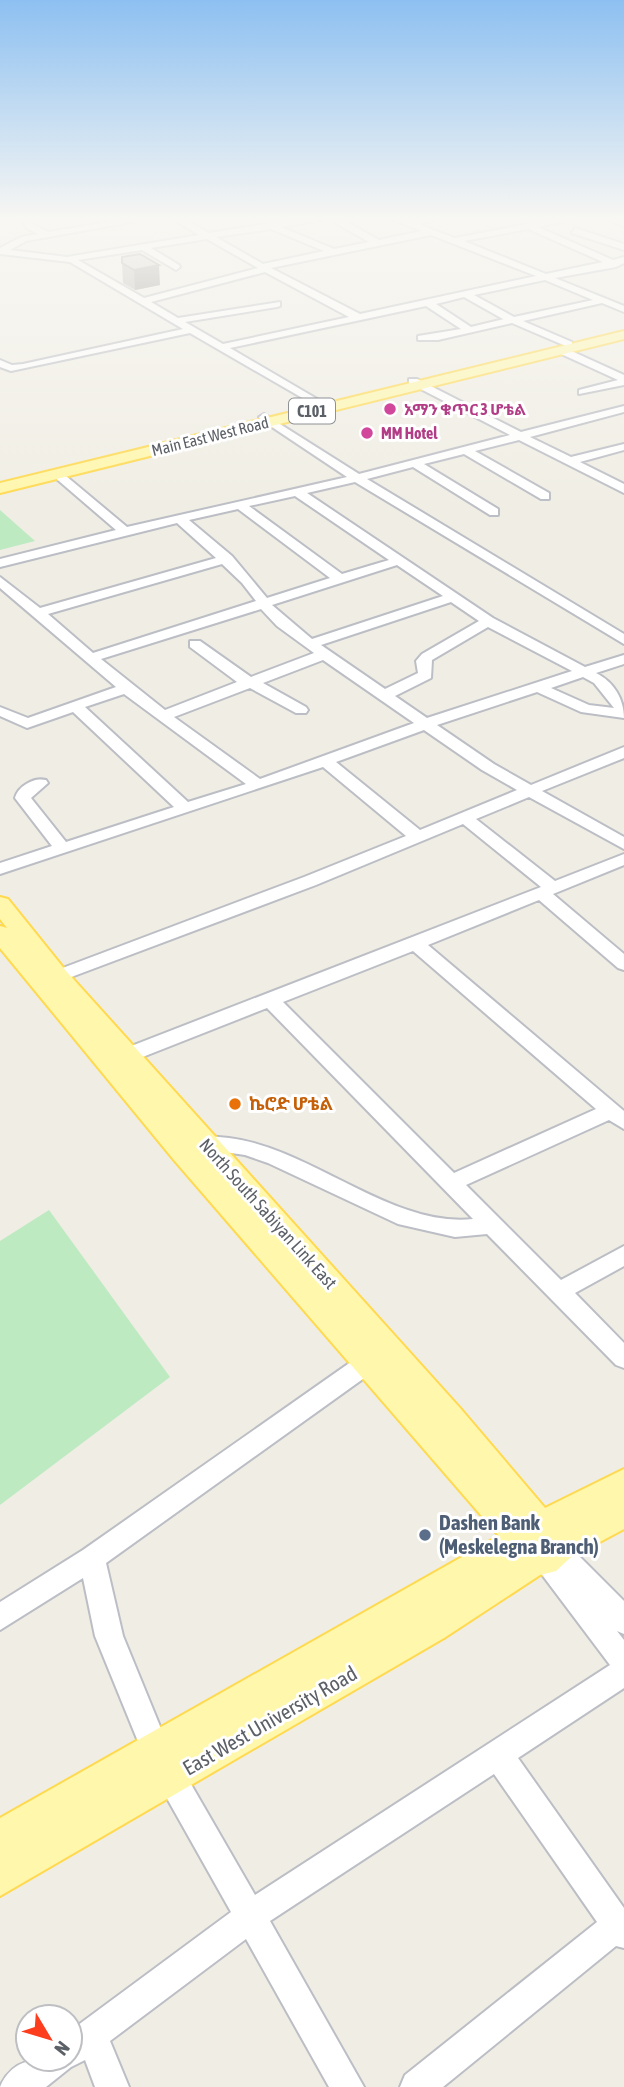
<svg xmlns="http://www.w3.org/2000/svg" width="624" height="2087" font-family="'Asap Condensed','Noto Sans Ethiopic',sans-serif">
<rect width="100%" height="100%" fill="#f0eee4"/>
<path fill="#beeac1" d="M0 510 35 541 0 550Z
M49 1210 170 1377 0 1505V1241Z"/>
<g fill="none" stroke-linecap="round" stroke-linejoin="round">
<defs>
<path id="minor" d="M19 217H27L33 224 48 232 140 217H159L26 241 10 250 67 257 199 235 170 217H180L209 233 310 217H338L379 240 422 231 386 217 409 221 448 217 418 224 455 238 564 217H582L538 227 613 260 624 257V263L616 267 555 278 624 306V312L602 303 523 321 572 342V346L568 347 512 323 438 340H418V336L461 329 426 306 230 348 329 406 330 408 325 411 190 333 11 371 0 367V360L12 365 23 364 183 329 70 262 0 254V248L21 237 38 234 27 228ZM329 219 369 242 334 249 281 227ZM271 229 324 251 263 264 216 237ZM528 229 603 262 546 274 464 241ZM431 235 536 276 360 314 271 268ZM207 239 258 268 144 298 78 260 142 250 176 270 180 267 179 265 151 248ZM265 272 349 317 223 344 185 322 277 307 280 306V302L178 318 151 302ZM545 280 593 300 514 317 474 295ZM464 297 503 319H504L471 327 436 304Z
M603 217 624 220V226L604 219Z
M575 228 624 244V250L572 233Z
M559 349H567L624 375V385L579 394V390L618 380 559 353Z
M409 379H417L521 432 624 406V412L530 437 571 457 624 444V450L580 462 624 484V493L519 440 475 451 549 493V499H541L464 454 424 464 498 509V515H490L413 467 367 479 624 634V644L355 482 307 493 493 618 585 667 624 655V664L596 673C614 682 624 699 624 718L581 712 537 692 437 725 494 764 531 785 624 747V758L542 791 624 837V849L529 797 476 819 555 881 624 854V865L553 894 624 954V970L618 968 539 900 428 945 624 1111V1129L609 1120 466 1185 561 1280 624 1246V1266L575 1293 624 1343V1368L616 1365 487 1234 455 1237 398 1224 268 1163 245 1155 197 1148 194 1143 197 1138C207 1135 218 1137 229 1138 311 1148 392 1228 473 1219L267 1008 135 1060H121L118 1055 121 1050 541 887 463 824 316 885 58 982 52 980 49 976 52 972 304 877 406 836 323 767 0 874V863L52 846 15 798C18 786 34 777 46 780L48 783 31 798 66 842 174 807 73 712 27 728 0 716V707L28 718 116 687 0 588V577L40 608 216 558 177 523 0 567V559L116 530 52 475V471H60L127 527 347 477 260 419 259 417 264 414 359 474 510 435 409 383ZM295 496 389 560 342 574 249 506ZM238 509 330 578 267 598 232 556 189 520ZM222 564 242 583 256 601 93 653 48 614ZM397 565 443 596 312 639 272 605ZM451 602 479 621 422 654 416 661 418 673 385 689 321 645ZM261 609 277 626 314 653 251 677 200 641H190V647L237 682 165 710 101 659ZM488 627 572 671 427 718 395 696 431 678 432 660ZM323 660 414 723 260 779 174 717 250 688 296 713H306L308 710 306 707 263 683ZM583 677 594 683 614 708 589 705 551 688ZM124 694 246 784 188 802 85 707ZM424 730 482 770 517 790 420 830 336 762ZM413 951 596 1109 454 1173 283 1002Z
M366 1354 374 1357 378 1364 374 1371 106 1563 123 1636 166 1741 255 1895 610 1665 531 1560 535 1551 545 1548 548 1543 557 1539 566 1543 624 1601V1634L617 1631 624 1640V1688L518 1758 624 1908V1948L616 1946 443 2087H400L405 2075 597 1922 494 1774 270 1921 364 2087H329L246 1939 110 2041 129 2087H95L85 2060 71 2067 46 2087H0C14 2055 41 2059 70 2059V2031L231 1912 146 1761 95 1636 83 1578 0 1630V1602L83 1550 358 1357Z"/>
<path id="major" d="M624 331V339L0 493V483Z
M0 897 8 899 66 971 460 1408 545 1508 624 1469V1529L570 1558 556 1571 540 1575 444 1638 0 1896V1818L499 1536 174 1160 0 948V926L7 928 0 919Z"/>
</defs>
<use href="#minor" stroke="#bcbec5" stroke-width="4"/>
<use href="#major" stroke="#ffd94f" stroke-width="4"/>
<use href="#minor" fill="#fff" fill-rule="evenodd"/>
<use href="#major" fill="#fff7ab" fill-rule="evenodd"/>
</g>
<path fill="#afaca6" d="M122 263 160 285 135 290 123 283Z"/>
<path fill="#8e8c87" d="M159 265 160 285 135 290 134 270Z"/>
<path fill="#cbc8c1" stroke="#8e8c87" stroke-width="2" d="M140 254 159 265 134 270 122 263V257Z"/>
<linearGradient id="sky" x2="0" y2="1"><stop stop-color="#8dc0f1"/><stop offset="0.43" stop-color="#f8f7f3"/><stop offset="1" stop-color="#f8f7f3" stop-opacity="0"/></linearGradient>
<rect width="624" height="509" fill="url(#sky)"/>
<g fill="#d1479c" stroke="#fff" stroke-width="2.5">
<circle cx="390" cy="409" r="7"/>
<circle cx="367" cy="433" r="7"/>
</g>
<circle fill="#e8710a" stroke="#fff" stroke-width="2.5" cx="235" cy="1104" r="7"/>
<circle fill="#5c6f8a" stroke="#fff" stroke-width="2.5" cx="425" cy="1535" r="7"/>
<g text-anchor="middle" stroke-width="6" stroke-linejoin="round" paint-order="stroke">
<g font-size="16" font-weight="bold" fill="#b23c85" stroke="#fff" text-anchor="start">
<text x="404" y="415">አማን ቁጥር 3 ሆቴል</text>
<text x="381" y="439">MM Hotel</text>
</g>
<rect fill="#fff" stroke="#8d9095" stroke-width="2" x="289" y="398.5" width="46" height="25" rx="5"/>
<g font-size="16" font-weight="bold" fill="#5c6067">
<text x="312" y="417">C101</text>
</g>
<g font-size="16" fill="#5c6067" stroke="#fff">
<text transform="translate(210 436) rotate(-14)" y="6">Main East West Road</text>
</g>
<g font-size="18" font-weight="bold" fill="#c56008" stroke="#fff" text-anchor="start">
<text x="249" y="1110">ኬሮድ ሆቴል</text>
</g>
<g font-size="18" fill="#5c6067" stroke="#fff">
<text transform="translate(268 1214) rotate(48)" y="6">North South Sabiyan Link East</text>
</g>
<g font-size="21" font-weight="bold" fill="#4e5e75" stroke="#fff" text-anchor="start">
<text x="439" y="1530">Dashen Bank<tspan x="439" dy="24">(Meskelegna Branch)</tspan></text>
</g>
<g font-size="21" fill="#5c6067" stroke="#fff">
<text transform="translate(270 1721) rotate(-30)" y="7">East West University Road</text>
</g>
</g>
<g transform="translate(49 2038) rotate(128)"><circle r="33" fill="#ffffff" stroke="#bebfc2" stroke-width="2"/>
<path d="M0-5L12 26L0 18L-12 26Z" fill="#fc3e1f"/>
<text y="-10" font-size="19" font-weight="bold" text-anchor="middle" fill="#5c6067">N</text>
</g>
</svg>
